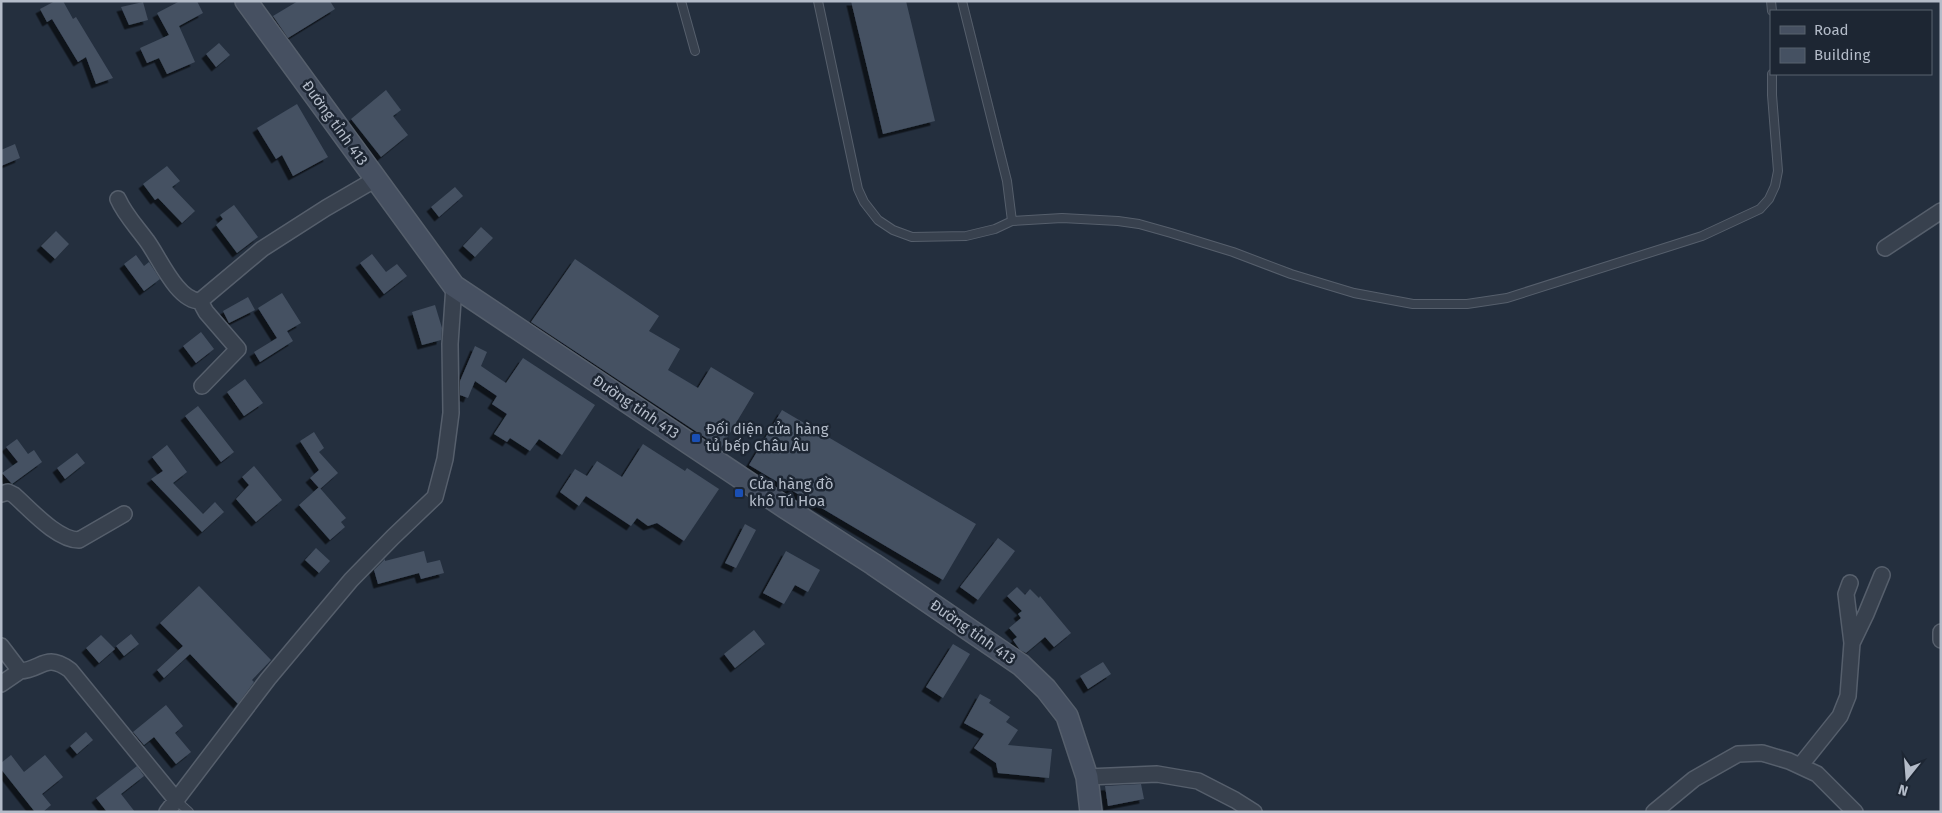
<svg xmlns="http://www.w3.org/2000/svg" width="1942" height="813" font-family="'Fira Sans',sans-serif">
<defs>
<filter id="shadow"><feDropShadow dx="-4.5" dy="4.5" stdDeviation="0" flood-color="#0009"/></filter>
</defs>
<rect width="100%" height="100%" fill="#242f3e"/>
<path fill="#455162" filter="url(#shadow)" d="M55 1H63L73 19 76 17 113 78 96 84 86 57 78 62 52 19 47 22 40 9Z
M180 1H197L203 13 179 26 195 62 167 74 159 58 147 63 140 48 169 35 157 13Z
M298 1H330L335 9 288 38 273 16Z
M851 1H906L935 121 883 134Z
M143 2 148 20 129 25 121 7Z
M219 43 230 55 216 67 206 54Z
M386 90 401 110 393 116 408 135 381 157 351 119Z
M297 104 328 157 293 176 282 155 276 159 257 128Z
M15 144 20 158 1 166V150Z
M167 166 180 181 172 187 195 211 182 223 158 198 155 200 143 184Z
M455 187 463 196 439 217 431 207Z
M234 205 258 237 237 253 216 225 223 219 220 215Z
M481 227 493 238 475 257 463 246Z
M56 231 69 244 55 259 41 246Z
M372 254 386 272 397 264 407 276 384 294 360 263Z
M136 255 144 266 149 262 160 279 144 291 124 264Z
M575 259 659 316 649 331 680 349 668 370 698 388 711 367 754 393 721 448 531 322Z
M282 293 301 323 287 331 293 341 260 362 254 352 277 338 258 308Z
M248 297 255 310 229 323 223 311Z
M435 305 442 328 441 340 422 345 412 312Z
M201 332 214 349 196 363 183 346Z
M475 346 487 352 481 366 506 383 523 358 595 405 562 455 539 439 530 451 510 438 507 442 494 434 507 414 492 404 497 396 475 381 468 398 460 395V381Z
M245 379 263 403 244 416 227 392Z
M198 406 234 452 221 462 185 416Z
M782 410 976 524 943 580 749 465Z
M314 432 324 448 319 452 338 473 320 489 310 478 319 470 300 441Z
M17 439 28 454 34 450 42 462 12 484 2 473 18 462 6 447Z
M643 444 685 471 687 468 719 489 684 541 657 523 648 526 637 518 631 526 586 496 579 506 560 492 575 469 587 476 597 461 622 477Z
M167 445 187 472 173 483 203 514 215 502 224 512 202 532 151 479 163 471 152 457Z
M77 453 85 463 65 479 57 468Z
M254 466 282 500 256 522 236 499 249 485 242 477Z
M319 487 346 518 341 522 345 527 330 540 299 505Z
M745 524 756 530 736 568 725 563Z
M998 538 1015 551 978 600 960 587Z
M316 548 330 561 319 573 305 560Z
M424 551 427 563 440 560 444 573 421 579 419 573 378 584 374 570 385 559V561Z
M786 551 820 570 808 592 795 585 784 604 763 593Z
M199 586 271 660 252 680 254 682 238 704 190 654 164 678 157 670 183 646 160 623Z
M1017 587 1025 595 1030 589 1039 598 1040 596 1071 633 1054 647 1045 637 1026 653 1020 650 1013 640 1017 637 1009 628 1021 618 1018 614 1022 611 1007 596Z
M754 630 765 644 735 668 724 654Z
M131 634 139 644 124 656 116 646Z
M101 635 115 649 99 663 86 648Z
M953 644 970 654 943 698 926 687Z
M1103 662 1111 674 1088 689 1080 676Z
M980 694 991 700 989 703 1010 717 1006 722 1018 730 1008 745 1052 749 1049 778 998 773 996 763 974 748 984 734 964 723Z
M166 705 183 726 175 733 191 752 176 764 154 737 144 745 133 732Z
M86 732 93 740 77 754 70 746Z
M11 755 24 772 45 755 63 777 42 794 51 805 43 812H35L1 769V763Z
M137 766 144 776 121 794 135 812H107L96 798Z
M1141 784 1144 799 1108 806 1105 786Z"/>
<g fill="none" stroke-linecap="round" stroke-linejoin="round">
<defs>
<path id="lane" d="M681 1 695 51
M818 1 858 189 864 202 878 220 893 230 912 237 966 236 995 229 1012 221 1062 218 1118 221 1139 224 1171 233 1233 252 1291 274 1354 293 1413 304H1467L1507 298 1702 236 1760 209 1769 199 1775 186 1778 171 1772 95V74
M962 1 1007 181 1012 221
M1771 1 1772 11
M177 801 189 812"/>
<path id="street" d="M118 199C125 215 137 227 147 241 159 257 177 301 200 301L262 249 326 208 376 179
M1885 248 1941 211
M200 301 206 312 238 349 202 386
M1 494 8 492 14 495C30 509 57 540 79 540L124 514
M1941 632V640
M1852 643 1866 614 1882 575
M1 646 20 671C42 670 45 652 70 670L177 801
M1 684 20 671
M1800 766 1840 716 1848 696 1852 643 1846 594 1850 583
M1087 777 1157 774 1198 781 1235 800 1254 812
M167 812 268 679 351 580 393 537 435 497 445 459 451 413 450 344 454 286
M1654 812 1694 779 1738 754 1762 753 1789 761 1817 774 1855 812"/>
<path id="secondary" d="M246 1 454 286 786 508 873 564 1021 665 1046 689 1067 716 1087 777 1091 812"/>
</defs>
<use href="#lane" stroke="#565f6c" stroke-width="10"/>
<use href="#street" stroke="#565f6c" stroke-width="18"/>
<use href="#secondary" stroke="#565f6c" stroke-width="24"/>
<use href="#lane" stroke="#38414e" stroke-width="8"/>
<use href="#street" stroke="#38414e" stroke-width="15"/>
<use href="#secondary" stroke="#465061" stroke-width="21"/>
</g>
<g fill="#1a4fb4" stroke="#1d2633" stroke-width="2">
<rect x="691" y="433" width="10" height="10" rx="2.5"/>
<rect x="734" y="488" width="10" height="10" rx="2.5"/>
</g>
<g text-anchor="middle" stroke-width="5" stroke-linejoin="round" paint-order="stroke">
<g font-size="15" fill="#b4bcc9" stroke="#1d2633">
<text transform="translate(335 123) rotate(54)" y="5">Đường tỉnh 413</text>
<text transform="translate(636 407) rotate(34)" y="5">Đường tỉnh 413</text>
<text transform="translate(973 632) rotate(35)" y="5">Đường tỉnh 413</text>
</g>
<g font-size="15" fill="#b4bcc9" stroke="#1d2633" text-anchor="start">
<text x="706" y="434">Đối diện cửa hàng<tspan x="706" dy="17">tủ bếp Châu Âu</tspan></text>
<text x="749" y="489">Cửa hàng đồ<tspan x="749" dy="17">khô Tú Hoa</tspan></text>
</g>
</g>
<rect width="1942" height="813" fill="none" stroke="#b4bcc9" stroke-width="5"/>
<rect x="1770" y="10" width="162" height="65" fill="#1d2633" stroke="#59626f"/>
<rect x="1780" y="26" width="25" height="8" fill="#465061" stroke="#59626f"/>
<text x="1814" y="35" font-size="15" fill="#b4bcc9">Road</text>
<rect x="1780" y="48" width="25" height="15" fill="#455162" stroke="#59626f"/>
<text x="1814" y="60" font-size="15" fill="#b4bcc9">Building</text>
<g transform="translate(1907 778) rotate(197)" stroke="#1d2633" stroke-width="4" paint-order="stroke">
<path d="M0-4L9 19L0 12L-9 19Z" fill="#b4bcc9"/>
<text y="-8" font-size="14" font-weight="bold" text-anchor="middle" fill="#b4bcc9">N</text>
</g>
</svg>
